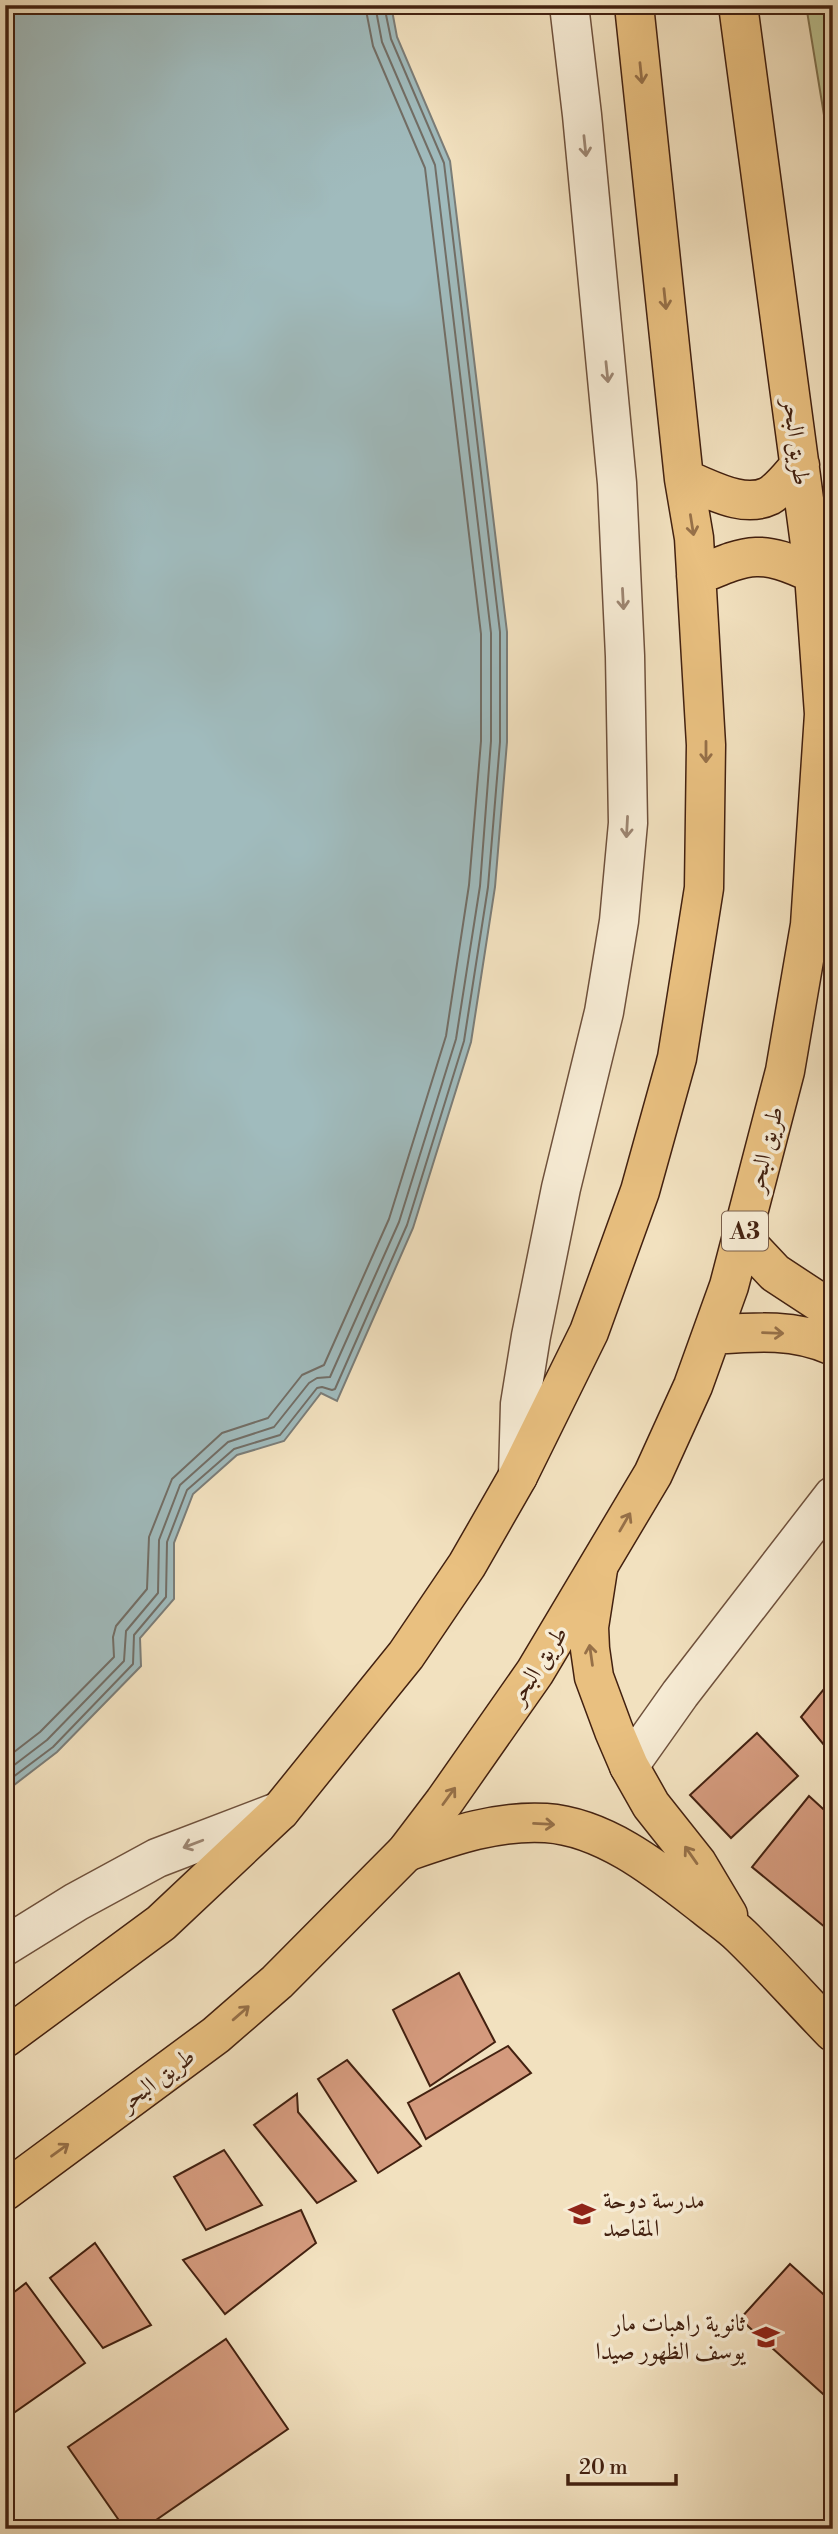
<svg xmlns="http://www.w3.org/2000/svg" width="838" height="2534" font-family="'Libre Bodoni',Amiri,serif">
<rect width="100%" height="100%" fill="#f2e1bf"/>
<filter id="stains"><feTurbulence type="fractalNoise" baseFrequency=".00286" numOctaves="4"/><feColorMatrix values="0 0 0 0 .2 0 0 0 0 .09 0 0 0 0 .02 0 0 0 .5 -.17"/></filter>
<radialGradient id="worn" r=".72"><stop offset=".6" stop-color="#630" stop-opacity="0"/><stop offset="1" stop-color="#630" stop-opacity=".3"/></radialGradient>
<path fill="#bcc291" stroke="#807250" stroke-width="2" d="M806 5H833V170Z"/>
<path fill="#a0bbbd" stroke="#7b7d78" stroke-width="2" d="M5 5H391L397 37 450 161 507 632V742L495 887 471 1042 413 1228 337 1401 321 1393 284 1441 237 1455 193 1494 174 1543V1599L140 1638 141 1666 57 1752 5 1792Z"/>
<g fill="none" stroke-linecap="round" stroke-linejoin="round">
<path stroke="#726e66" stroke-width="2" d="M5 1759 40 1732 114 1657 113 1637 116 1626 147 1589 149 1537 172 1479 222 1433 268 1418 302 1375 324 1365 389 1219 446 1036 469 885 481 741V634L425 168 373 46 365 5
M5 1772 47 1740 124 1661 126 1631 158 1593 159 1540 180 1485 228 1442 274 1427 309 1383 317 1378 330 1377 399 1222 456 1039 480 886 491 741V633L435 165 382 42 375 5
M5 1783 53 1747 133 1664 134 1635 166 1597 167 1542 187 1490 234 1449 280 1435 317 1388 322 1387 332 1390 335 1389 407 1225 464 1041 488 887 500 742V632L444 163 391 39 384 5"/>
</g>
<path fill="#d49a7d" stroke="#432110" stroke-width="2" d="M833 1265V1282L827 1279Z
M833 1678V1756L801 1717Z
M757 1733 798 1776 731 1838 690 1795Z
M809 1796 833 1818 832 1933 752 1867Z
M459 1973 495 2042 430 2086 393 2010Z
M508 2046 531 2073 426 2139 408 2103Z
M347 2060 421 2146 378 2173 318 2079Z
M297 2094 298 2112 356 2181 317 2203 254 2125Z
M224 2150 262 2205 206 2230 174 2177Z
M301 2210 316 2243 225 2314 183 2260Z
M95 2243 151 2325 103 2348 50 2278Z
M790 2264 833 2303V2403L740 2319Z
M26 2283 85 2363 5 2419V2299Z
M226 2339 288 2429 143 2529H125L68 2447Z"/>
<g fill="none" stroke-linecap="round" stroke-linejoin="round">
<defs>
<path id="minor" d="M518 1476 520 1404 531 1336 561 1188 604 1012 619 921 628 823 625 656 617 483 582 115 569 5
M629 1766 680 1694 833 1496
M5 1946 76 1902 157 1858 280 1811"/>
<path id="major" d="M598 1569 589 1627 590 1649 594 1677 614 1731 629 1766 651 1805 697 1863 728 1915
M406 1852C452 1836 497 1820 546 1823 605 1827 659 1871 704 1906 716 1916 730 1925 741 1936 773 1967 802 2000 833 2032"/>
<path id="highway" d="M684 479C709 488 742 509 769 496 781 489 791 475 800 465
M696 576C749 554 759 548 814 574
M743 1239 775 1273 833 1311
M712 1335C753 1332 794 1328 833 1346
M5 2038 161 1923 280 1811 406 1655 467 1565 518 1476 589 1332 640 1191 677 1058 704 888 706 745 694 538 684 479 634 5
M5 2191 216 2035 277 1982 406 1852 444 1802 535 1672 653 1474 693 1386 729 1286 785 1071 810 925 824 714 814 574 738 5"/>
</defs>
<use href="#minor" stroke="#6f513c" stroke-width="41"/>
<use href="#major" stroke="#432110" stroke-width="41"/>
<use href="#highway" stroke="#432110" stroke-width="41"/>
<use href="#minor" stroke="#f7ecd5" stroke-width="38"/>
<use href="#major" stroke="#e9c080" stroke-width="38"/>
<use href="#highway" stroke="#e9c080" stroke-width="38"/>
</g>
<defs><path id="oneway-shaft" d="M-6 0H5M1.5-3L5.5 0L1.5 3" fill="none" stroke-width="1.6" stroke-linecap="round" stroke-linejoin="round" transform="scale(1.75)"/></defs>
<g stroke="#967048">
<use href="#oneway-shaft" transform="translate(641 73) rotate(84)"/>
<use href="#oneway-shaft" transform="translate(665 299) rotate(84)"/>
<use href="#oneway-shaft" transform="translate(692 525) rotate(81)"/>
<use href="#oneway-shaft" transform="translate(706 752) rotate(90)"/>
<use href="#oneway-shaft" transform="translate(773 1333) rotate(2)"/>
<use href="#oneway-shaft" transform="translate(625 1522) rotate(-60)"/>
<use href="#oneway-shaft" transform="translate(591 1655) rotate(-98)"/>
<use href="#oneway-shaft" transform="translate(449 1796) rotate(-54)"/>
<use href="#oneway-shaft" transform="translate(544 1824) rotate(3)"/>
<use href="#oneway-shaft" transform="translate(691 1855) rotate(-125)"/>
<use href="#oneway-shaft" transform="translate(241 2013) rotate(-41)"/>
<use href="#oneway-shaft" transform="translate(60 2150) rotate(-36)"/>
</g>
<g stroke="#9d8672">
<use href="#oneway-shaft" transform="translate(585 146) rotate(84)"/>
<use href="#oneway-shaft" transform="translate(607 372) rotate(84)"/>
<use href="#oneway-shaft" transform="translate(623 599) rotate(87)"/>
<use href="#oneway-shaft" transform="translate(627 827) rotate(93)"/>
<use href="#oneway-shaft" transform="translate(193 1844) rotate(159)"/>
</g>
<defs>
<symbol id="school-bare" viewBox="-9 -9 18 18"><path d="M0-5L7-2L0 1L-7-2ZM-4 1L0 2.5L4 1V4Q0 6-4 4Z" fill="#8f2418" stroke="#f7ecd5" stroke-width="2.5" paint-order="stroke"/></symbol>
</defs>
<g fill-rule="evenodd">
<use href="#school-bare" x="563" y="2195" width="38" height="38"/>
<use href="#school-bare" x="747" y="2318" width="38" height="38"/>
</g>
<g text-anchor="middle" stroke-width="7" stroke-linejoin="round" paint-order="stroke">
<rect fill="#f7ecd5" stroke="#795e4b" stroke-width="2" x="722" y="1211.5" width="46" height="39" rx="5"/>
<g font-size="23" font-weight="bold" fill="#432110">
<text x="745" y="1239">A3</text>
</g>
<g font-size="24" fill="#432110" stroke="#f7ecd5">
<text transform="translate(797 442) rotate(83)" y="8">طريق البحر</text>
<text transform="translate(765 1149) rotate(-76)" y="8">طريق البحر</text>
<text transform="translate(538 1665) rotate(-57)" y="8">طريق البحر</text>
<text transform="translate(157 2079) rotate(-37)" y="8">طريق البحر</text>
</g>
<g font-size="24" fill="#432110" stroke="#f7ecd5" text-anchor="start">
<text x="603" y="2208">مدرسة دوحة<tspan x="603" dy="28">المقاصد</tspan></text>
<text x="745" y="2331" text-anchor="end">ثانوية راهبات مار<tspan x="745" dy="28">يوسف الظهور صيدا</tspan></text>
</g>
</g>
<rect width="838" height="2534" fill="none" stroke="#f2e1bf" stroke-width="28"/>
<rect x="7" y="7" width="824" height="2520" fill="none" stroke="#432110" stroke-width="3.5"/>
<rect x="14" y="14" width="810" height="2506" fill="none" stroke="#432110" stroke-width="2"/>
<path d="M568 2474v10h108v-10" fill="none" stroke="#432110" stroke-width="3.5"/>
<text x="579" y="2474" font-size="21" fill="#432110" stroke="#f7ecd5" stroke-width="5" paint-order="stroke">20 m</text>
<rect width="100%" height="100%" filter="url(#stains)"/>
<rect width="100%" height="100%" fill="url(#worn)"/>
</svg>
